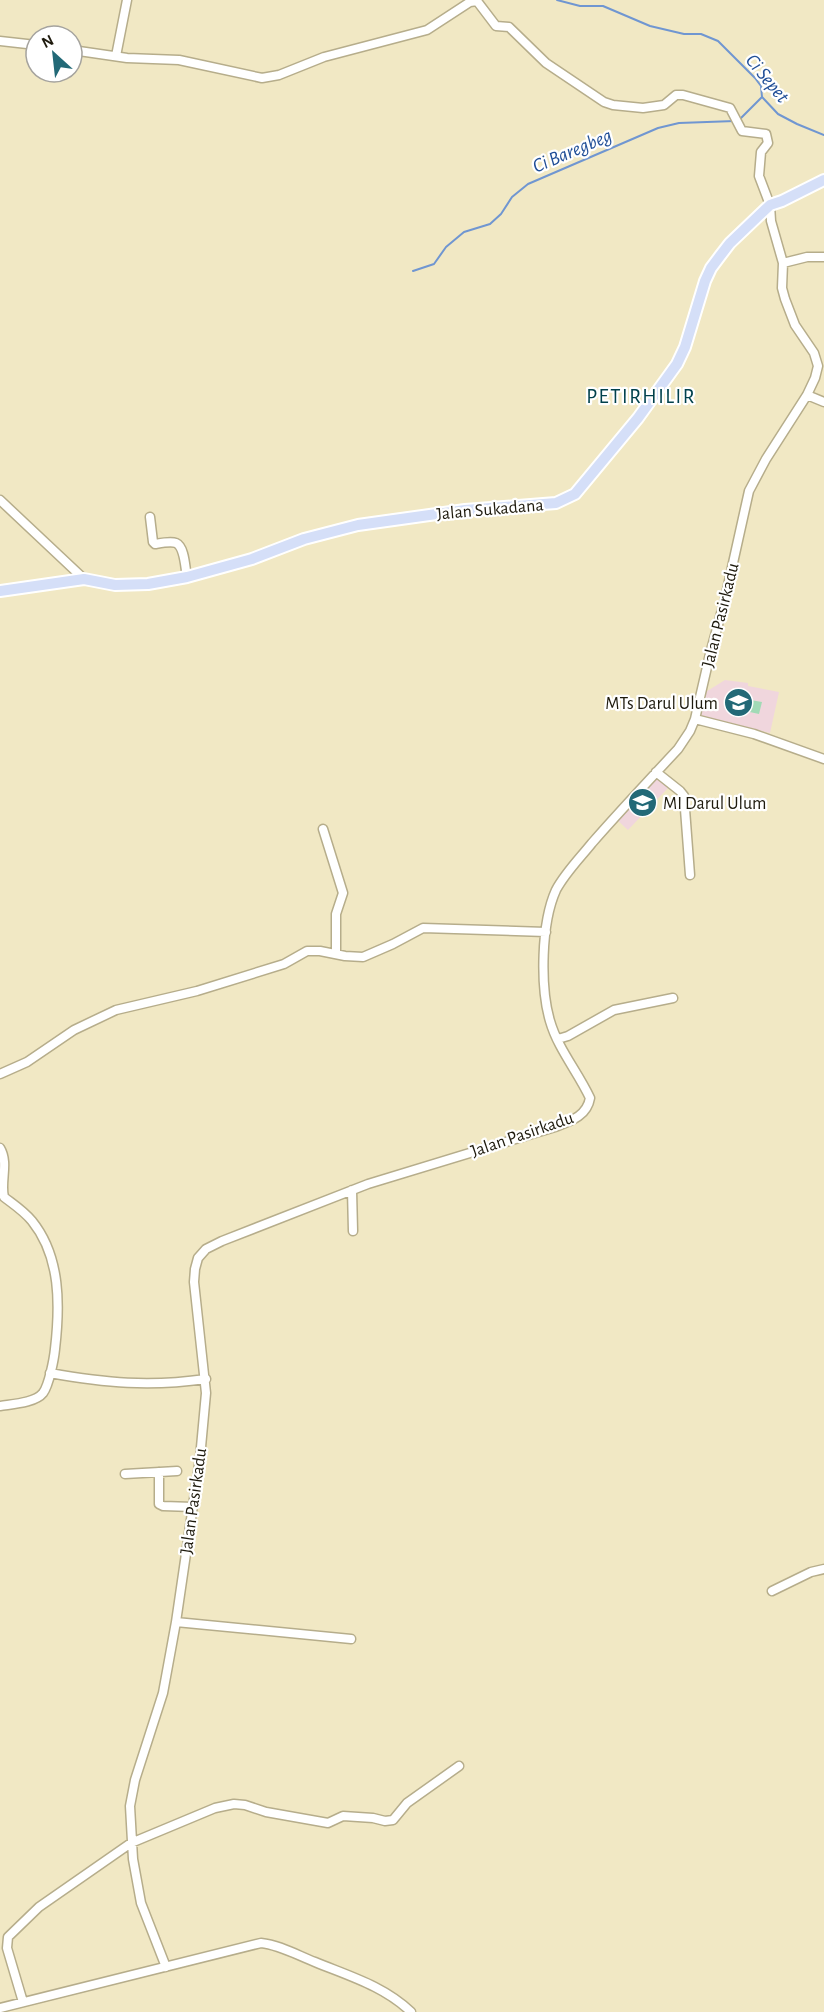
<svg xmlns="http://www.w3.org/2000/svg" width="824" height="2012" font-family="'Alegreya Sans',sans-serif">
<rect width="100%" height="100%" fill="#f1e8c4"/>
<path fill="#f0d6dd" d="M725 680 748 683V686L779 692 770 733 700 716 704 693Z
M656 777 668 788 628 830 616 819Z"/>
<path fill="#a1dab6" d="M739 698 762 702 759 714 736 709Z"/>
<g fill="none" stroke-linecap="round" stroke-linejoin="round">
<path stroke="#7096d1" stroke-width="2" d="M557 0 580 6H603L650 26 684 34H701L718 41 755 78 761 86 762 97 778 114 797 124 824 135
M740 119 762 97
M413 271 434 264 446 247 464 232 490 224 501 214 512 197 528 184 658 128 679 123 735 121"/>
<defs>
<path id="minor" d="M0 41 36 45
M72 50 127 58 179 60 262 78 279 75 324 57 427 30 470 2 477 1 496 26 509 27 546 63 604 102 613 105 643 108 664 105 676 95H683L730 108 742 131 766 134 768 143 761 152 759 176 770 205 771 221 783 263 782 288 785 299 795 325 814 353 818 366 815 378 807 395 766 459 749 491 725 599 710 654 695 719 690 731 678 749C649 780 620 811 592 843 580 858 565 873 556 890 541 923 540 987 550 1021 558 1049 578 1072 590 1098 587 1116 571 1121 555 1127L368 1184 222 1241 206 1249 198 1258 195 1269 194 1282 206 1393 200 1458 176 1622 163 1693 135 1780 130 1806 133 1859 141 1903 166 1967
M116 56 127 0
M783 263 807 257H824
M807 395 824 402
M0 500 84 579
M150 517 153 542 155 544C161 543 171 541 176 543 185 547 185 568 187 577
M695 719 754 734 824 759
M656 772 680 791 684 796 690 875
M323 829 343 893 336 914V954
M558 1039 568 1036 614 1010 673 998
M0 1074 27 1062 74 1030 116 1010 197 991 284 964 307 951H320L345 956 363 957 393 944 423 928 546 932
M0 1148C9 1163 0 1182 4 1197 13 1204 24 1211 32 1221 61 1257 60 1306 55 1349 54 1359 49 1385 43 1393 35 1403 12 1404 0 1406
M352 1190 353 1231
M50 1373C106 1383 149 1387 206 1379
M159 1472V1504L163 1506 193 1507
M125 1474 177 1471
M772 1591 811 1572 824 1569
M176 1622 351 1639
M23 2002 7 1948 8 1937 39 1907 131 1843 215 1808 234 1804 245 1805 266 1812 328 1823 343 1816 373 1818 385 1821 393 1820 407 1803 459 1766
M0 2008 261 1943C280 1945 297 1955 315 1962 349 1976 384 1986 411 2012"/>
<path id="major" d="M0 591 84 579 115 585 148 584 187 577 252 559 304 539 358 525 465 510 556 503 575 494 638 418 677 364 685 347 705 281 711 268 720 256 730 243 770 205 782 201 824 180"/>
</defs>
<use href="#minor" stroke="#b6ad8b" stroke-width="11"/>
<use href="#major" stroke="#fff" stroke-width="14"/>
<use href="#minor" stroke="#fff" stroke-width="8"/>
<use href="#major" stroke="#d5dff8" stroke-width="10"/>
</g>
<defs>
<symbol id="school-disc" viewBox="-11 -11 22 22"><circle r="9.5" fill="#226977" stroke="#fff"/><path d="M0-5L7-2L0 1L-7-2ZM-4 1L0 2.5L4 1V4Q0 6-4 4Z" fill="#fff"/></symbol>
</defs>
<g fill-rule="evenodd">
<use href="#school-disc" x="722" y="686" width="33" height="33"/>
<use href="#school-disc" x="626" y="786" width="33" height="33"/>
</g>
<g text-anchor="middle" stroke-width="4.5" stroke-linejoin="round" paint-order="stroke">
<g font-size="18" fill="#1e1a0d" stroke="#fff">
<text transform="translate(490 509) rotate(-5)" y="6">Jalan Sukadana</text>
<text transform="translate(720 615) rotate(-76)" y="6">Jalan Pasirkadu</text>
<text transform="translate(522 1134) rotate(-19)" y="6">Jalan Pasirkadu</text>
<text transform="translate(193 1501) rotate(-82)" y="6">Jalan Pasirkadu</text>
</g>
<g font-size="18" fill="#1e1a0d" stroke="#fff" text-anchor="end">
<text x="718" y="709">MTs Darul Ulum</text>
<text x="663" y="809" text-anchor="start">MI Darul Ulum</text>
</g>
<g font-size="20" font-style="italic" fill="#214f97" stroke="#fff">
<text transform="translate(768 78) rotate(51)" y="7">Ci Sepet</text>
<text transform="translate(572 150) rotate(-23)" y="7">Ci Baregbeg</text>
</g>
<g font-size="21" letter-spacing="1.5" fill="#01414c" stroke="#fff">
<text x="641" y="403">PETIRHILIR</text>
</g>
</g>
<g transform="translate(54 54) rotate(333)"><circle r="28" fill="#ffffff" stroke="#a5a39e" stroke-width="1.5"/>
<path d="M0-4.5L10 22L0 15L-10 22Z" fill="#226977"/>
<text y="-9" font-size="16" font-weight="bold" text-anchor="middle" fill="#1e1a0d">N</text>
</g>
</svg>
